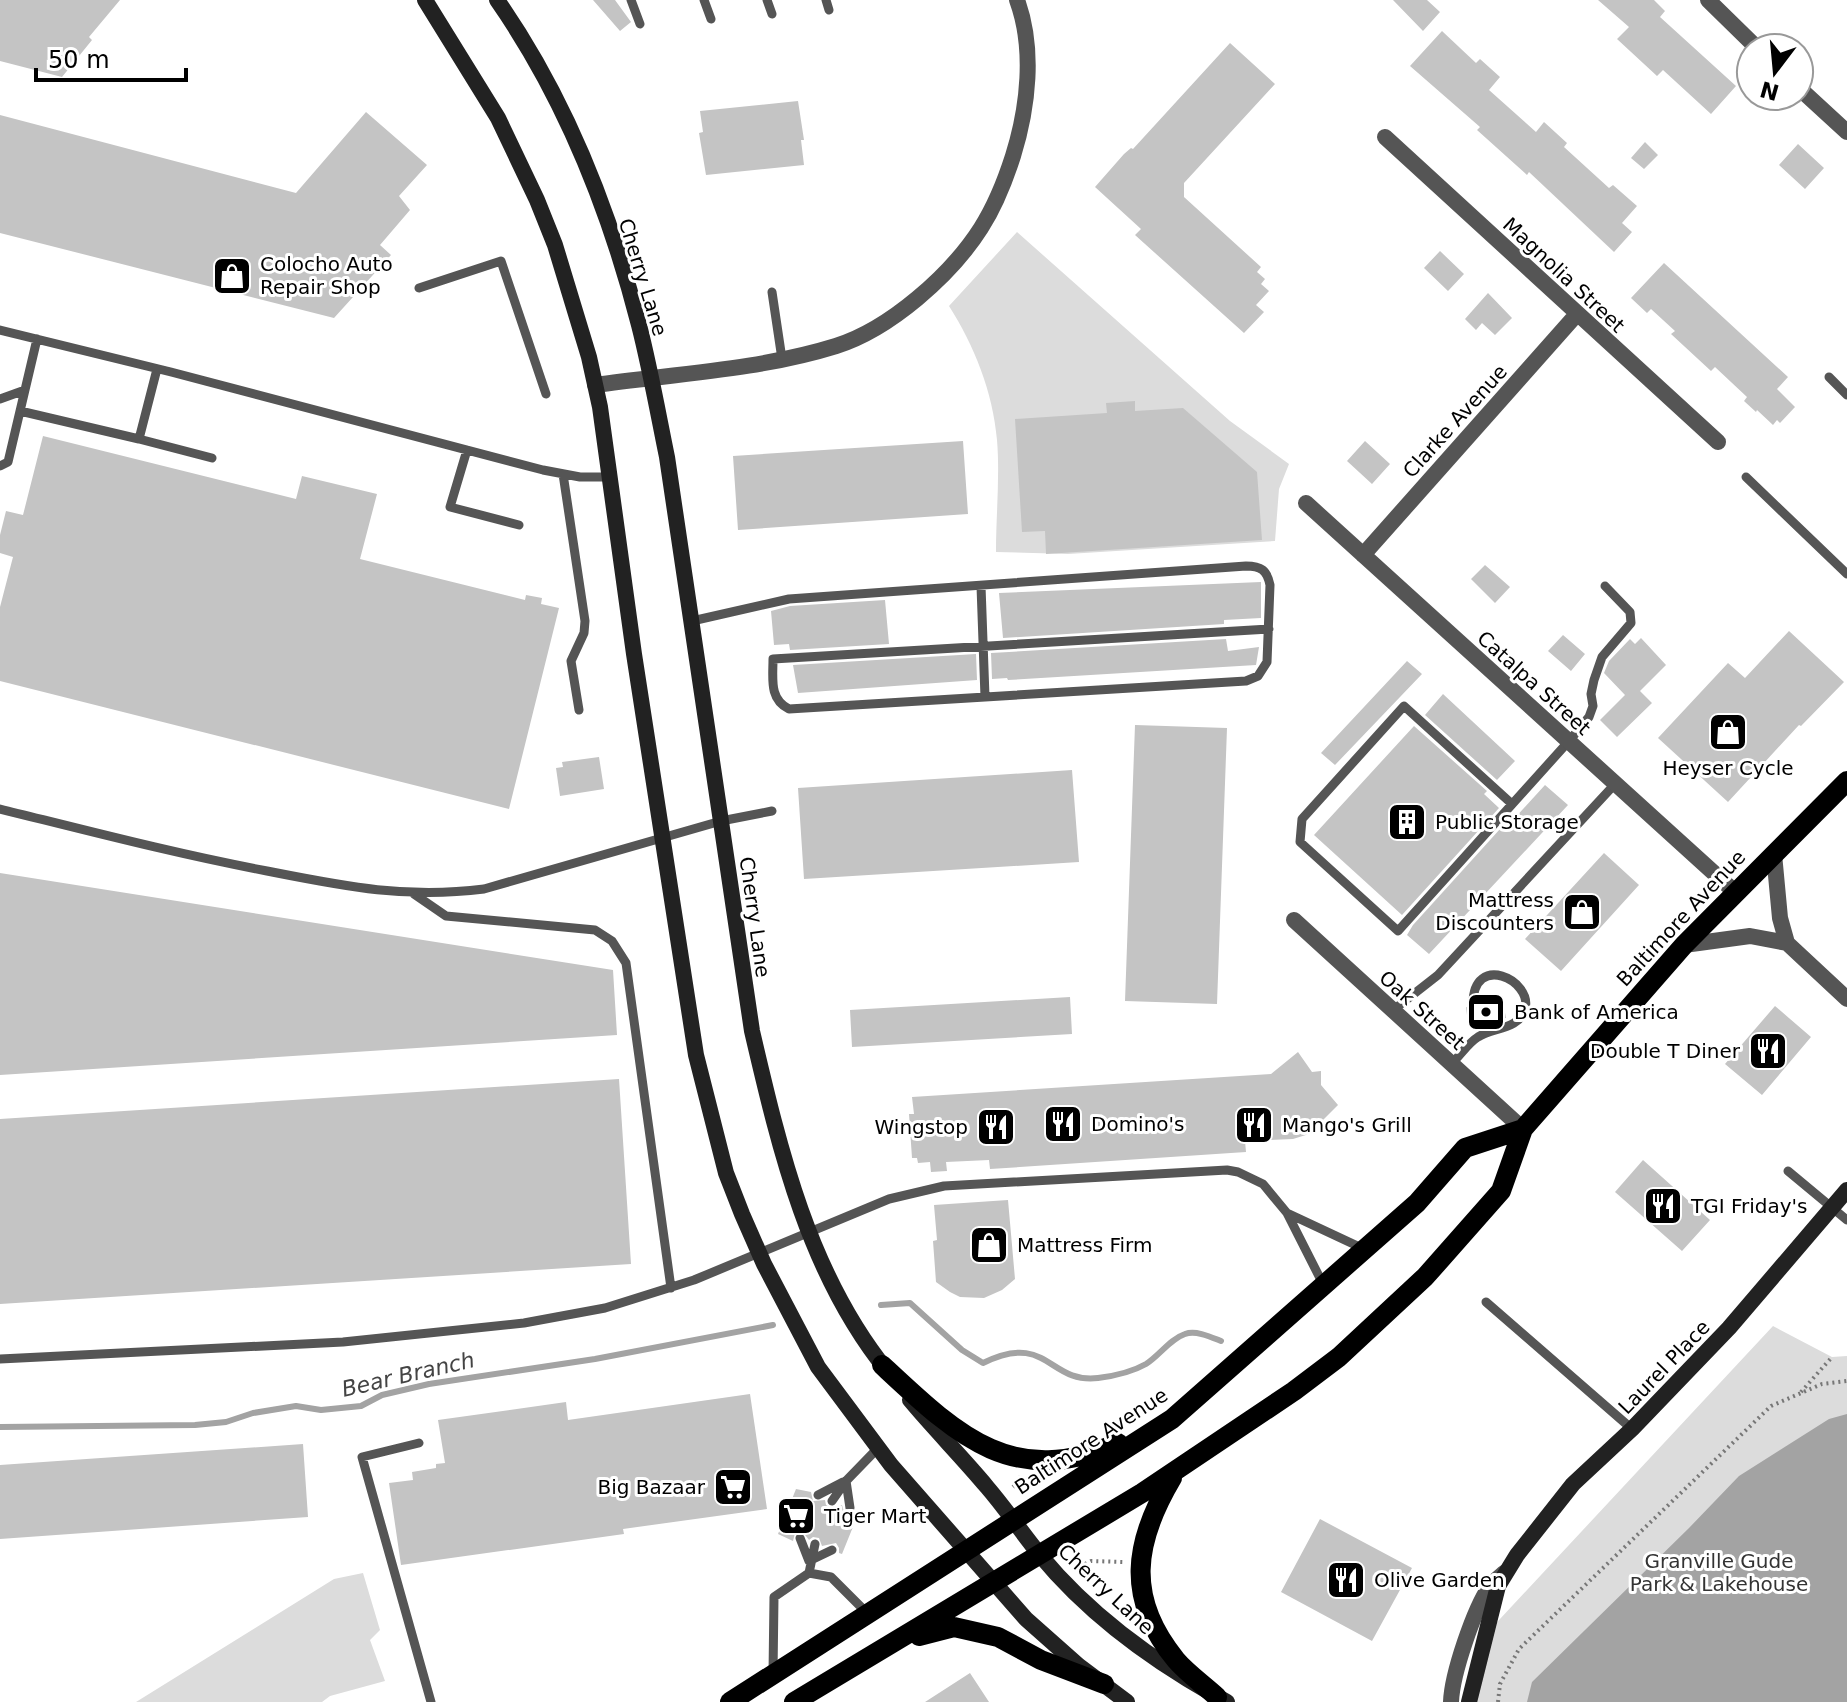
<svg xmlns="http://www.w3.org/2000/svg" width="1847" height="1702" font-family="'DejaVu Sans',sans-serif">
<rect width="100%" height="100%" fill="#fff"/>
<path fill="#dcdcdc" d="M1017 232 1230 421 1289 464 1279 489 1275 541 1068 554 996 552C996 515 1000 476 997 440 993 392 974 345 949 306Z
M1773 1326 1832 1357 1847 1356V1702H1473L1486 1634Z
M363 1573 380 1630 370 1640 385 1681 330 1696 322 1702H136L334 1579Z"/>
<path fill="#a3a3a3" d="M1847 1414V1702H1527L1532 1682 1689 1528 1739 1476 1829 1419Z"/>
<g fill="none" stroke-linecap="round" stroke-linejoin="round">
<path stroke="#a3a3a3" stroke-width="6" d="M881 1305 910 1303 962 1350 983 1363C1048 1331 1048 1384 1098 1378 1114 1376 1132 1372 1146 1364 1159 1356 1170 1339 1185 1334 1196 1330 1211 1337 1221 1341
M0 1427 195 1425 226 1422 253 1413 296 1406 321 1410 361 1406 382 1395 429 1384 595 1359 773 1325"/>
</g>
<path fill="#c4c4c4" d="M0 0H120L89 37 92 40 62 77 0 61Z
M593 0H615L631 22 620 31Z
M1393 0H1427L1440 12 1423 31Z
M1598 0H1654L1665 11 1660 17 1736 86 1711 114 1663 70 1657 76 1617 39 1629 27Z
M1442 31 1476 63 1480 59 1500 77 1489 90 1536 132 1544 122 1567 143 1564 147 1609 188 1613 185 1637 206 1622 223 1632 232 1614 252 1529 172 1527 175 1477 130 1480 127 1410 66Z
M1230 43 1275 84 1184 183V197L1261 267 1257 272 1265 279 1261 284 1269 291 1256 305 1264 312 1244 333 1135 235 1141 229 1095 187 1124 154 1131 148 1133 149Z
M798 101 804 140H801L804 165 706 175 699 133 703 132 700 111Z
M366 112 427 165 399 196 410 210 380 245 391 255 334 318 0 233V115L296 193Z
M1645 142 1658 155 1644 169 1631 158Z
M1798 144 1824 168 1805 189 1779 165Z
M1440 251 1464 274 1448 291 1424 268Z
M1664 263 1788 377 1777 389 1795 407 1780 423 1777 420 1773 425 1757 410 1756 412 1744 401 1747 397 1715 367 1711 371 1671 334 1675 331 1651 309 1647 313 1631 298Z
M1488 293 1512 318 1495 335 1482 323 1476 330 1465 319Z
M1135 401V411L1183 408 1257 472 1262 540 1046 554 1045 531 1022 532 1015 419 1107 413 1106 403Z
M43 436 296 499 302 476 377 494 360 559 525 600 526 595 542 598 541 604 559 608 509 809 0 681V607L13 557 0 553V535L6 511 23 515Z
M963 441 968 514 738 530 733 456Z
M1365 441 1390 464 1372 484 1347 461Z
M1485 565 1510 587 1495 603 1471 579Z
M1261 582V618L1224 620V624L1003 638 999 593Z
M885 600 889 644 790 650 789 644 774 645 771 611 790 606Z
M1789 631 1844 682 1801 726 1799 725 1728 802 1658 738 1728 663 1745 678Z
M1563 635 1585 654 1571 671 1548 651Z
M1641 638 1666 665 1640 691 1652 703 1617 737 1600 720 1625 695 1604 673 1609 661 1630 639 1635 644Z
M1226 639 1228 651 1259 647 1256 665 1008 680 1007 678 992 679 991 653Z
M976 654 977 680 798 693 793 665Z
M1407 661 1422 674 1335 765 1321 753Z
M1443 694 1515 761 1497 780 1425 715Z
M1135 725 1227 728 1217 1004 1125 1001Z
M1414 726 1487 791 1484 794 1499 808 1402 915 1314 835Z
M599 757 604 789 560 796 556 768 563 767 562 762Z
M1072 770 1079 862 804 879 798 788Z
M1545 785 1568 805 1429 954 1407 935 1413 925 1510 818 1513 820Z
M1604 853 1639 885 1561 971 1525 939Z
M0 873 613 970 617 1035 0 1075Z
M1070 997 1072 1034 852 1047 850 1010Z
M1503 1002 1506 1018 1468 1023 1466 1007 1475 1011 1480 1005Z
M1775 1006 1811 1037 1762 1095 1725 1064Z
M1298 1052 1312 1072 1321 1071V1085L1338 1105 1309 1134 1293 1139 1245 1141 1246 1152 990 1169 989 1160 946 1162 947 1171 931 1172 930 1162 918 1163 917 1158H912L909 1114H914L912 1097 1271 1074Z
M619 1079 631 1264 0 1304V1119Z
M1643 1160 1710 1220 1682 1251 1615 1192Z
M1008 1200 1015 1279 1002 1290 984 1298 960 1297 950 1292 936 1282 933 1241 937 1240 934 1205Z
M750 1394 767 1509 623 1529 624 1534 401 1565 389 1483 413 1480 412 1472 436 1468V1464L445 1463 438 1420 566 1402 568 1420Z
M303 1444 308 1517 0 1539V1465Z
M796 1489 811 1492 813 1501 825 1500 826 1505 831 1508 842 1505 844 1512 848 1515 859 1512 842 1554 839 1553V1548L836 1543 822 1546 819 1538 813 1537 809 1540 802 1531 795 1533 793 1541 778 1534Z
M1320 1519 1412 1568 1372 1641 1281 1592Z
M970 1673 989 1702H925Z"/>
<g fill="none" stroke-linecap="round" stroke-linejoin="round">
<path stroke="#777" stroke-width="4" stroke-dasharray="2 4" stroke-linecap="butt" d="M1801 1392 1832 1357
M1013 1487 1020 1480 1021 1474
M1085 1564 1091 1561 1123 1562
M1498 1702 1500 1684 1519 1649 1771 1406 1822 1384 1847 1381"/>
<path stroke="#555" stroke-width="9" d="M631 0 640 24
M704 0 711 19
M767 0 772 14
M826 0 829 10
M419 288 501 261 546 394
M772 292 782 359
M0 330 171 372 543 470 580 477H609
M1829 377 1847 395
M0 399 25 390
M20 411 139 439 157 369
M139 439 212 458
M467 450 450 507 519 525
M0 466 8 462 37 339
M563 474 585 621 584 633 571 661 579 710
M1746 477 1847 574
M981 586 985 697
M692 621 789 599 1246 566C1261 566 1267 570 1270 585L1267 662 1258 676 1246 681 789 709C769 699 773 679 773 659L1269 629
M1512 804 1404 706 1302 819 1300 842 1398 931 1569 741 1589 717 1593 706 1591 694 1594 680 1602 657 1631 623 1630 612 1605 586
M0 809C89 831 177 854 267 871 343 886 405 899 484 889L721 821 772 811
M414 894 446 916 595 930 612 941 626 963 671 1288
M1392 1011 1438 975 1615 784
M1451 1064C1460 1056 1468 1043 1478 1037 1492 1027 1519 1030 1525 1009 1533 980 1473 952 1473 1004
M1788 1171 1847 1220
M1287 1213 1364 1249
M1486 1302 1632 1429
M0 1359 343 1342 524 1323 605 1308 694 1280 889 1199 944 1186 1227 1170 1238 1172 1263 1184 1287 1213 1323 1284
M419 1443 362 1457 431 1702
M846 1481 850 1508
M818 1495 843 1482
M832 1501 846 1481 878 1448
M800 1538 809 1561
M809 1561 832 1550
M809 1573 831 1577 868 1614
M773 1674 774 1597 809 1573 815 1544"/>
<path stroke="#555" stroke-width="16" d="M1708 0 1757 48
M1799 88 1847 132
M1385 137 1718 442
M595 385C675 374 759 370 836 346 890 329 951 275 981 228 995 206 1005 181 1013 156 1028 108 1035 49 1017 0
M1306 503 1736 893
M1363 555 1577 314
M1774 854 1780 918 1787 943
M1294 920 1523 1129
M1684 945 1750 936 1787 943 1847 999
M1451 1702C1452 1674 1474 1609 1490 1586 1494 1581 1500 1577 1504 1573"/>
<path stroke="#222" stroke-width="16" d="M425 0 498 118 537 200 555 245 589 357 600 407 634 654 696 1055 726 1173 742 1214 764 1264 818 1367 891 1465 1026 1619 1079 1666 1127 1702
M497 0C564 96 610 212 639 325 650 368 658 413 667 457L752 1031C780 1151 809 1275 888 1372
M910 1400C935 1430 962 1457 987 1487 1006 1509 1022 1533 1040 1555 1091 1617 1157 1664 1227 1702
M1469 1702 1498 1586 1517 1555 1573 1484 1632 1429 1729 1328 1847 1190"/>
<path stroke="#000" stroke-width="20" d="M882 1365C956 1434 1012 1490 1118 1443
M1172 1478C1134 1542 1125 1598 1176 1660 1187 1673 1204 1685 1217 1697
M919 1636 954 1627 998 1637 1041 1660 1104 1684
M730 1702 1172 1419 1417 1203 1465 1148 1523 1129
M794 1702 1142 1493 1294 1391 1339 1357 1425 1277 1501 1191 1523 1129 1684 945 1847 781"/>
</g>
<defs>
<symbol id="shop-square" viewBox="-11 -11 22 22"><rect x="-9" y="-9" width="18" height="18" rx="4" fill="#000" stroke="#fff"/><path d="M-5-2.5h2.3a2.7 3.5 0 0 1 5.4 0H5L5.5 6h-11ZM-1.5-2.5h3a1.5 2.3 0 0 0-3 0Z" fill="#fff"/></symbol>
<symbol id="building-square" viewBox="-11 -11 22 22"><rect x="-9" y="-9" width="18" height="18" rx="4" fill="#000" stroke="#fff"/><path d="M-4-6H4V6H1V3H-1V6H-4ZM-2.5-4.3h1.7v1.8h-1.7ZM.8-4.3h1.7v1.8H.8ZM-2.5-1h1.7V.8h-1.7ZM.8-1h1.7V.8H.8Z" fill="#fff"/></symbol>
<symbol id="bank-square" viewBox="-11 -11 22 22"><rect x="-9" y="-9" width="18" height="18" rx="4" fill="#000" stroke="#fff"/><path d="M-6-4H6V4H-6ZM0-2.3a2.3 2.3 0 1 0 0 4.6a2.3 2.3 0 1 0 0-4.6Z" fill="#fff"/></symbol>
<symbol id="restaurant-square" viewBox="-11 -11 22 22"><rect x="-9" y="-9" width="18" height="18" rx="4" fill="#000" stroke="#fff"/><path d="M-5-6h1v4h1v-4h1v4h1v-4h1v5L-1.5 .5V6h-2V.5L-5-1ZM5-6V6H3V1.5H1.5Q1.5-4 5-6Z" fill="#fff"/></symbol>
<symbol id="supermarket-square" viewBox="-11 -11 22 22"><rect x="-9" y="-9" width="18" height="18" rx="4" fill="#000" stroke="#fff"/><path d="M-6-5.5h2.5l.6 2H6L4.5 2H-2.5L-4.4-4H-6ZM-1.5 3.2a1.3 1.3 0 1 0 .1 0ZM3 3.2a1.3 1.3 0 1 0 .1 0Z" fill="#fff"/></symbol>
</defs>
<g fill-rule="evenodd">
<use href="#shop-square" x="210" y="254" width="44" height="44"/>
<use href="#shop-square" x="1706" y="710" width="44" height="44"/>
<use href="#building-square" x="1385" y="800" width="44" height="44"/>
<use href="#shop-square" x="1560" y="890" width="44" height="44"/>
<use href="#bank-square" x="1464" y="990" width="44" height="44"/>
<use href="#restaurant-square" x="1746" y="1029" width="44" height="44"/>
<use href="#restaurant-square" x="1041" y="1102" width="44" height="44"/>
<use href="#restaurant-square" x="1232" y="1103" width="44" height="44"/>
<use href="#restaurant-square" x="974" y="1105" width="44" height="44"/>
<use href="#restaurant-square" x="1641" y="1184" width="44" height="44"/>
<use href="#shop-square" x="967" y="1223" width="44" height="44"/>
<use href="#supermarket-square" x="711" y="1465" width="44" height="44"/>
<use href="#supermarket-square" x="774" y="1494" width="44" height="44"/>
<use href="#restaurant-square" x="1324" y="1558" width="44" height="44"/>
</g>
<g text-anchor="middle" stroke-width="6" stroke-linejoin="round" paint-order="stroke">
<g font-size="20" fill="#000" stroke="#fff" text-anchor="start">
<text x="260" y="271">Colocho Auto<tspan x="260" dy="23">Repair Shop</tspan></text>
<text x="1728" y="775" text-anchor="middle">Heyser Cycle</text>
<text x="1435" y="829">Public Storage</text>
<text x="1554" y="907" text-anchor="end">Mattress<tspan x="1554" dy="23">Discounters</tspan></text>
<text x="1514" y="1019">Bank of America</text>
<text x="1740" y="1058" text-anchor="end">Double T Diner</text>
<text x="1091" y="1131">Domino's</text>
<text x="1282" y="1132">Mango's Grill</text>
<text x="968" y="1134" text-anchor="end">Wingstop</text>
<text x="1691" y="1213">TGI Friday's</text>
<text x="1017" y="1252">Mattress Firm</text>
<text x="705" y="1494" text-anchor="end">Big Bazaar</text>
<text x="824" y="1523">Tiger Mart</text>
<text x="1374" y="1587">Olive Garden</text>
</g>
<g font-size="20" fill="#000" stroke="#fff">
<text transform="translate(1564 275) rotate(43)" y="7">Magnolia Street</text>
<text transform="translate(643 277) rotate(73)" y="7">Cherry Lane</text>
<text transform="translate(1455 421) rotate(-48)" y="7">Clarke Avenue</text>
<text transform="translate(1534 683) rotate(42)" y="7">Catalpa Street</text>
<text transform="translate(755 917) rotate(82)" y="7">Cherry Lane</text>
<text transform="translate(1681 918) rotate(-47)" y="7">Baltimore Avenue</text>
<text transform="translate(1422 1010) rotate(42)" y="7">Oak Street</text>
<text transform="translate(1664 1367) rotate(-46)" y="7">Laurel Place</text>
<text transform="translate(1091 1441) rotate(-33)" y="7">Baltimore Avenue</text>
<text transform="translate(1106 1589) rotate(43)" y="7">Cherry Lane</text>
</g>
<g font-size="20" fill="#333" stroke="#fff">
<text x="1719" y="1568">Granville Gude<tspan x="1719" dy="23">Park &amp; Lakehouse</tspan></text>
</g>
<g font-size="22" font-style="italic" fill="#444" stroke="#fff">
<text transform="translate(408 1374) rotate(-13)" y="8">Bear Branch</text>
</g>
</g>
<g transform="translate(1775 72) rotate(196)"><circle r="38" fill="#ffffff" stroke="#999999" stroke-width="2"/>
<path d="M0-6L14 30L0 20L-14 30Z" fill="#000000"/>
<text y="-12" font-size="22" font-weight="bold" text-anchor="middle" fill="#000000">N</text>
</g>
<path d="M36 68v12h150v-12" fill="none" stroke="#000000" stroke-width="4"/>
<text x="48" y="68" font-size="24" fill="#000000" stroke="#ffffff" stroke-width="6" paint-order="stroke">50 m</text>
</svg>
